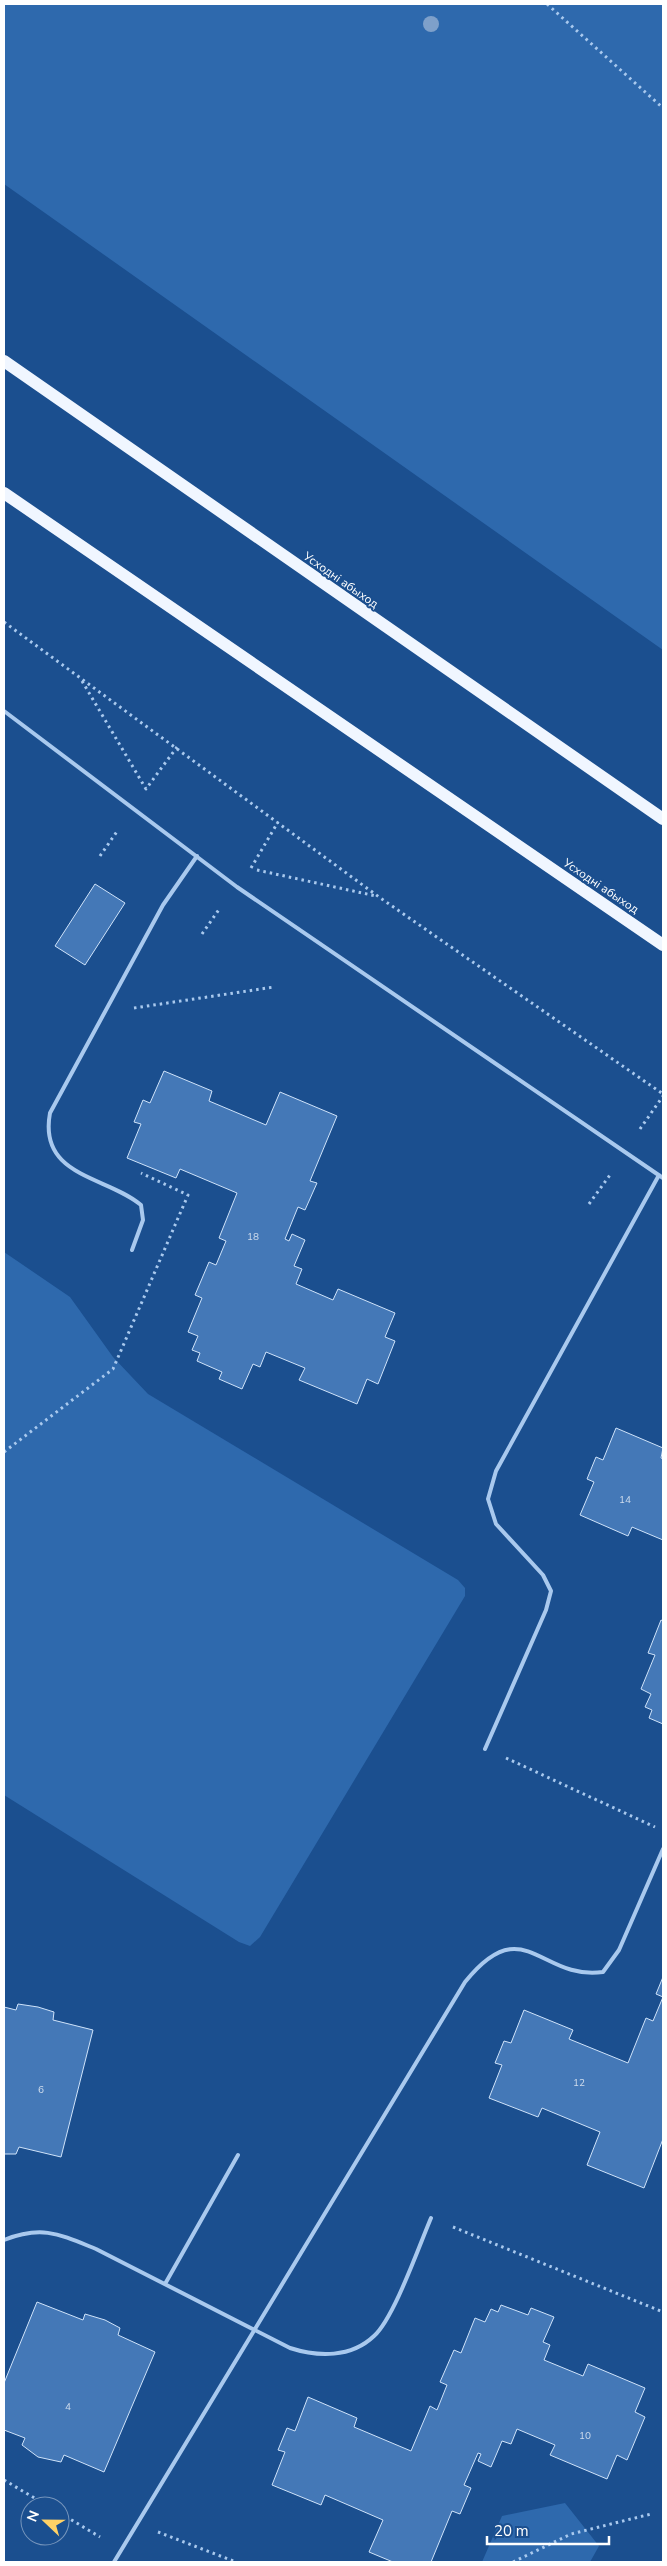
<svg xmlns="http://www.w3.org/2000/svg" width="667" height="2566" font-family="'Nunito Sans',sans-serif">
<rect width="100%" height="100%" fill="#1b4f8f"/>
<path fill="#2e69ad" d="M4 4H663V650L4 184Z
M4 1252 70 1297 113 1357 148 1394 458 1580 465 1588V1596L260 1937 250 1946 239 1942 4 1795Z
M565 2503 599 2546 590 2562H482L502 2516Z"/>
<path fill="#4478b7" stroke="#cfe3fa" d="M95 884 125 903 85 965 55 946Z
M164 1071 212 1091 209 1101 266 1125 280 1092 337 1116 310 1181 317 1183 305 1210 298 1207 285 1239 289 1241 292 1234 305 1240 294 1266 302 1269 296 1284 333 1300 338 1289 395 1313 385 1337 395 1341 378 1384 367 1379 357 1404 299 1380 305 1368 266 1352 260 1367 253 1364 242 1389 219 1379 222 1372 197 1361 200 1353 192 1350 198 1336 188 1332 202 1298 195 1295 209 1262 216 1265 226 1241 219 1238 237 1193 180 1169 176 1178 127 1158 141 1124 134 1122 143 1100 150 1103Z
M616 1428 663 1448 661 1458 663 1459V1540L632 1527 628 1536 580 1515 594 1482 587 1479 596 1457 603 1460Z
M661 1620 663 1621V1724L649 1718 652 1710 645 1707 651 1694 641 1689 655 1655 648 1653Z
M663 1977V2139L644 2188 587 2165 600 2132 542 2108 538 2117 489 2098 502 2065 495 2063 504 2041 511 2043 524 2010 573 2030 569 2039 628 2063 646 2018 653 2021 663 1997 656 1994Z
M18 2004 38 2007 54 2012 53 2020 93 2030 61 2157 19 2147 16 2154H4V2007L16 2010Z
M37 2302 83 2320 85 2314 105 2320 120 2328 118 2335 155 2352 104 2472 64 2455 61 2462 38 2457 22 2445 25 2438 4 2430V2383Z
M501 2305 528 2315 531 2308 554 2317 543 2342 550 2345 544 2360 583 2376 588 2364 645 2388 635 2412 645 2417 627 2460 617 2455 607 2479 550 2455 555 2445 517 2429 511 2444 502 2441 491 2467 478 2461 481 2454 478 2453 464 2485 471 2488 460 2514 452 2511 431 2562H393L369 2552 383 2520 325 2495 321 2505 272 2485 285 2452 278 2450 287 2428 295 2431 308 2397 357 2418 354 2427 411 2451 430 2406 437 2410 447 2385 440 2382 454 2350 461 2353 475 2318 485 2322 491 2309 498 2312Z"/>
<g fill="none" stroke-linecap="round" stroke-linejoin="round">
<path stroke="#a9c9ee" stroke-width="3" stroke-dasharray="2.5 4" stroke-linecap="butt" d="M547 4 663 108
M4 622 379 897 663 1094
M82 681 146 789 177 747
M100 856 118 830
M251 868 278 822
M257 870 376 896
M202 934 220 908
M134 1008 274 987
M640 1129 663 1096
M589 1204 610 1175
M4 1452 113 1369 188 1195 141 1173
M506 1758 655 1827
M453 2227 663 2312
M4 2480 48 2506
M60 2513 100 2537
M158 2532 236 2562
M513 2562 571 2534 651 2514"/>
<path stroke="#a9c9ee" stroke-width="4" d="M4 711 237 887 663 1178
M132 1250 143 1220 141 1205C107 1176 38 1177 50 1113L163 905 197 856
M485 1749 546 1610 551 1591 543 1575 496 1524 488 1499 496 1471 659 1175
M4 2240C42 2225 59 2234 96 2249L290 2348C318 2357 351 2358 374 2336 394 2318 419 2246 431 2218
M165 2284 238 2155
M114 2562 465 1982C524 1909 540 1981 603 1972L619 1950 663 1849"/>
<path stroke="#f0f6ff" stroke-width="12" d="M4 361 663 819
M4 493 663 945"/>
</g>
<circle fill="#7ea0ca" cx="431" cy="24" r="8"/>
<g text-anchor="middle" stroke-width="4" stroke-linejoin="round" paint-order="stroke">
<g font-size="10" fill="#d0dded">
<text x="253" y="1240">18</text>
<text x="625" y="1503">14</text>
<text x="579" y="2086">12</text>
<text x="41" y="2093">6</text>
<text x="68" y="2410">4</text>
<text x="585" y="2439">10</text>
</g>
<g font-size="12" fill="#fff" stroke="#1b4f8f">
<text transform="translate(341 580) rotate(35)" y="4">Усходні абыход</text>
<text transform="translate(601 886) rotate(34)" y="4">Усходні абыход</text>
</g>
</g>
<rect width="667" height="2566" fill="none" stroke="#ffffff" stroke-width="10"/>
<g transform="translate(45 2521) rotate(292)"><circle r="24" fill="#1b4f8f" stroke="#7695bc"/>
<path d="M0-4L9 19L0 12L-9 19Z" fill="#ffd166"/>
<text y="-8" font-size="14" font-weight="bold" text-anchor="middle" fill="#ffffff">N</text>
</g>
<path d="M487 2536v8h122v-8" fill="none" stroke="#ffffff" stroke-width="2.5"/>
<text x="494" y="2536" font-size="15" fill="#ffffff" stroke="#1b4f8f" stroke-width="4" paint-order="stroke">20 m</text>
</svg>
